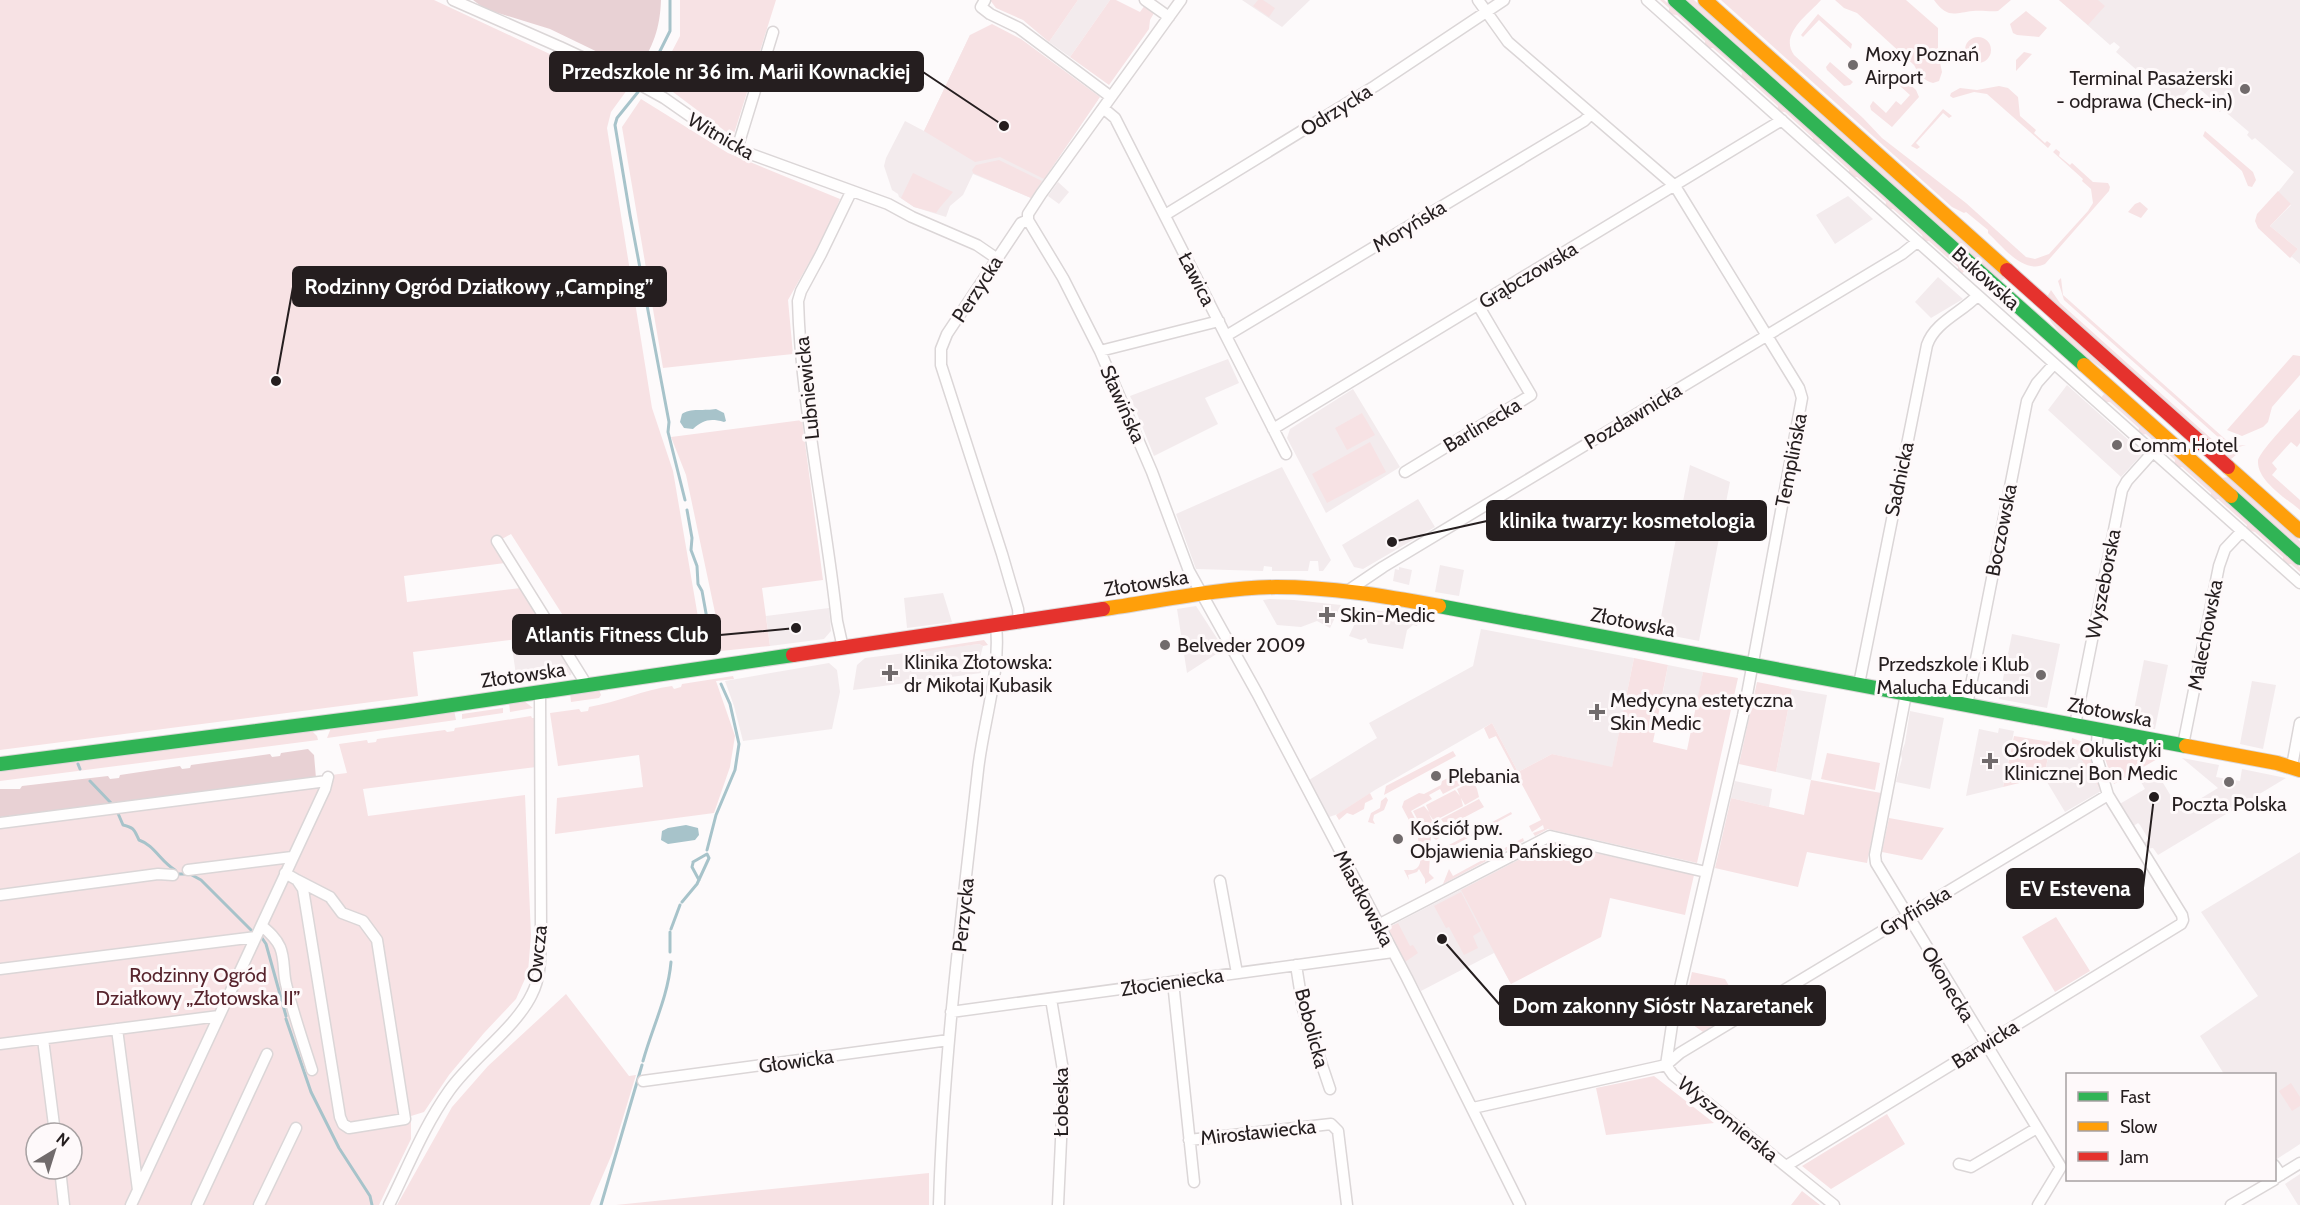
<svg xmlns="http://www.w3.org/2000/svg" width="2300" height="1205" font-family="Cabin,sans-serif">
<rect width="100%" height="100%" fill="#fdfafb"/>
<path fill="#f3ebed" d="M1078 0H1110L1070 57 1049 42Z
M1242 0H1310L1282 27Z
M2059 0H2300V264L2292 257 2290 258 2298 249 2270 226 2291 205 2278 192 2294 172 2255 138 2252 140 2247 135 2249 132 2222 109 2220 112 2215 107 2217 104 2194 84 2183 96 2184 98 2180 103H2176L2147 77 2150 73 2143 68 2139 72 2116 52 2120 47 2114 42 2110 45Z
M970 35 1098 100 1031 198 973 174 963 195 950 206 946 217 914 207 899 197 898 194 892 190 884 166 886 158 905 121 924 131Z
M1058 182 1069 192 1059 204 1048 196Z
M1848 196 1873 219 1835 244 1816 215Z
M1938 277 1963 299 1931 318 1915 302Z
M1228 359 1239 383 1205 398 1218 424 1154 456 1130 396Z
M2067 385 2143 453 2121 477 2048 410Z
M1353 389 1400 467 1326 513 1287 438 1290 429Z
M1690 465 1730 482 1699 641 1658 633Z
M1282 467 1331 560 1323 571H1319L1318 561H1310L1308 571H1272V567L1264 566 1263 571 1196 569 1176 514Z
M1418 499 1435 527 1363 569 1354 567 1342 545Z
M1440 565 1464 570 1459 596 1435 592Z
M1399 567 1412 570 1409 585 1393 581 1395 569 1399 570Z
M943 593 952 622 907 628 904 598Z
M1270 599 1294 600 1341 605 1330 628 1317 621 1301 627 1277 625 1263 600Z
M1196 606 1224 649 1187 673 1177 609Z
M829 608 831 631 824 639 770 646 766 616Z
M1362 608 1419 617 1417 626 1413 625 1407 630 1403 649 1368 643 1366 638 1361 640 1349 636Z
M1481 629 1634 658 1612 768 1552 754 1518 772 1492 723 1375 790 1338 814 1329 817 1309 780 1377 738 1369 723 1473 666Z
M2012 634 2060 644 2047 708 1999 699Z
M550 635 572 671 571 675 517 682 511 640Z
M979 644 983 646 978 666H980L981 673 853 690 857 665 865 658Z
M2144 660 2168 665 2155 729 2131 725Z
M829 663 837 670 840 692 832 729 743 741 734 706 725 681Z
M1668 665 1703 672 1696 710 1661 703Z
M2252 681 2276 685 2263 749 2240 744Z
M1792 689 1827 695 1811 780 1776 772Z
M1910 711 1944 718 1930 789 1896 782 1902 759 1901 754 1905 743Z
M1999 728 2014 731 2003 787 1966 796 1979 729 1998 733Z
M2052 739 2071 743 2101 791 2065 812 2044 777Z
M2182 758 2219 765 2216 777 2240 781 2242 769 2286 778 2158 855 2153 848 2146 849 2142 844 2149 840 2140 825 2138 823 2132 827 2118 805 2145 789 2141 782 2157 773 2180 811 2218 788Z
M1735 781 1772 789 1769 807 1731 798Z
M2300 852V1144L2277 1159 2275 1155 2274 1074H2224L2200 1036 2258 996 2201 912Z
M1528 855 1511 984 1494 953 1421 991 1387 928Z
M2300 1174V1205H2298L2285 1184Z"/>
<path fill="#f7e2e4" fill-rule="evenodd" d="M0 0H434L627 90 611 112 607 128 652 408 673 471 699 623 689 633 602 651 592 650 571 628 511 534 493 544 505 563 404 576 407 602 521 588 550 635 413 652 418 696 0 750Z
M680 0H776L733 137 657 80 680 36Z
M990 0H1078L1049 42 1023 20 996 8Z
M1110 0H1116L1140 12 1145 5 1154 13 1150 20 1149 29 1109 85 1070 57Z
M1258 0H1263L1275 8 1269 17 1253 6Z
M1660 0H1664L1991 291 1965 270 1961 275 1958 272V267L1929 241 1924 242 1922 235 1893 209 1888 210 1885 207 1886 202 1857 177H1852L1849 175V170L1821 144 1816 145 1813 143V138L1785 112 1777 111 1778 106 1749 80 1744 81 1741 78 1742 73 1713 48H1708L1705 46V41L1677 15 1669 14V8Z
M1687 0H1694L2005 278 2001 281Z
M1721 0H1821C1808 15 1779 34 1794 55L1863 118 1882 138 1966 203 2026 257 2035 259 2049 254 2088 211 2093 203 2091 189 2082 181 2083 179 2053 152 2056 149 2060 152 2059 156 2070 165 2072 163 2093 182 2108 183 2110 187 2109 191 2045 264C2024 275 2002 246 1988 233V230L1966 212 1964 213 1952 207Z
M1835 0H1906L1938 28V53L1942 72 1939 81 1933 83C1924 81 1918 73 1914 65L1857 13 1844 8Z
M1934 0H2011L1998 11C1990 12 1982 10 1973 11 1954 13 1948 19 1934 0Z
M2059 0H2098L2105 6 2088 25Z
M2026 11 2047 28 2039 37 2017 35 2013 33 2010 24Z
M1818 14 1852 44 1851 49 1819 20 1803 37 1801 35Z
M992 24 1021 39 1100 97 1044 179 1000 157 975 162 924 131 970 35Z
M1965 50a13 13 0 1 1 26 0a13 13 0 1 1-26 0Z
M2024 52 2032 54 2016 71V60Z
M1830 62 1853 82 1850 85 1844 86 1827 70 1826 67Z
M1895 71 1916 90 1919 97 1892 127 1871 110 1870 106 1873 101 1886 113 1896 101 1901 105 1910 95 1890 77Z
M1999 86 2008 88 2018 97 2020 116 2036 130 2034 133 2045 143 2047 141 2051 144 2048 148 1987 94 1974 92 1953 98 1950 96 1951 93 1960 88 1977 90Z
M641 99 728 153 840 199 827 231 788 300 793 354 663 368 622 127Z
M1943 109 1952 116 1949 118 1943 113 1916 143 1920 147 1917 149 1911 146Z
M2205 131 2253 172 2256 180 2252 187 2248 186 2242 171 2203 136Z
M999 160 1042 181 1031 198 973 173 972 170 976 165Z
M913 173 953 192C947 200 941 205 936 213L914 207 901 198Z
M2278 191 2291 204 2270 226 2298 249 2290 258 2258 228 2255 221 2257 214Z
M2140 202 2148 209 2141 218 2128 212 2135 204Z
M2061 278 2063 295 2233 446 2246 445 2235 448 2228 446 2064 300 2058 281Z
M2051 290 2060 303 2224 450 2237 454 2230 460 2047 297Z
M2048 316 2113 374C2099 370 2053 331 2048 316Z
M2293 355 2300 356V375L2272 407 2268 422 2263 427 2242 436 2227 430Z
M2078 369 2300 567V572L2291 564 2286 565 2283 562V557L2255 532 2247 530V525L2218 499 2213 500 2211 498V493L2182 467 2177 468 2174 465 2175 460 2146 434 2141 435 2138 433 2139 428 2110 402H2103L2100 399 2104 394Z
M2300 409V443L2297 447 2291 442 2272 463 2277 469 2272 475 2300 500V510C2287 499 2257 481 2258 461 2258 453 2293 417 2300 409Z
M1362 413 1375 435 1347 450 1335 428Z
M802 420 823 580 762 588 770 646 721 651 717 622 686 475 671 437Z
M1370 442 1386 472 1327 503 1312 474Z
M2228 477 2300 541V548L2222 478Z
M984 640 988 645 983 646 979 644 920 652V650Z
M1634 658 1668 665 1653 742 1687 750 1703 672 1738 678 1697 863 1548 829 1535 836 1533 833 1544 829 1543 825 1532 832 1529 826 1541 820 1496 736 1489 739 1484 728 1492 723 1518 772 1552 754 1612 767Z
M733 676 734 679 716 681 735 736 730 767 714 813 555 834 557 798 643 787 639 755 558 766 550 713 579 709 581 712 588 711 589 707C618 702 643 690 672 686L674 689 681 687 682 684Z
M1757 682 1792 689 1776 772 1739 764Z
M599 690 601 695 599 698 571 702 570 693Z
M524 701 533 708 510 712 509 702Z
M503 708V713L462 719V714Z
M454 710 456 720 327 738 331 728Z
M531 716 532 718H536V767L363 789 368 816 525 795 531 935 528 972 516 999 484 1033 449 1075 424 1112 411 1116V1139L379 1205H0V817L347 773 339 744 367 740 368 743 376 742 377 739 445 730 447 732 454 731 455 728ZM36 1133H72V1169H36Z
M311 730 317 736 318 740 0 781V769Z
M2014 736 2051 742 2044 777 2003 787Z
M2072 738 2091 745 2101 791 2071 743Z
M2112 747 2158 757 2159 758 2114 784 2104 756Z
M1453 751 1456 756 1384 795 1386 786Z
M1827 753 1880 763 1875 790 1821 779Z
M1465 769 1467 772 1465 775 1468 781 1443 794 1440 789 1429 795 1432 799 1411 811 1421 830 1434 823 1439 831V838L1436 840 1431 836 1429 873 1434 878 1425 884V879L1419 869 1417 872 1408 875 1409 880 1404 870C1407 870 1410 870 1413 870 1427 866 1417 844 1418 835L1411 830V824L1402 807 1404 801 1419 793 1424 794 1441 785 1442 781Z
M1811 780 1881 793 1867 863 1807 852 1798 887 1715 868 1731 798 1804 815Z
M1473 781 1477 789 1479 797 1465 805 1461 798 1463 806 1434 821 1429 814 1433 822 1422 828 1413 811 1424 806 1429 812 1426 805 1455 790 1460 796 1457 789Z
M1370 793 1373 799 1365 803 1364 809 1353 815 1347 813 1339 820 1336 815Z
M1386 797 1388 800 1384 810 1374 815 1373 820 1375 824 1368 822 1371 813 1380 808 1381 801Z
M1479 799 1484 807 1446 827 1441 819Z
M1511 812 1512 814 1451 847 1454 854 1449 855V845Z
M1889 818 1944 828 1922 860 1882 852Z
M1523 838 1524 841 1443 884 1449 869 1453 876Z
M1551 843 1694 875 1685 915 1610 898 1601 937 1511 984 1461 890Z
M1461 892 1481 931 1473 936 1478 948 1464 955 1449 927 1446 928 1434 906Z
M2056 917 2090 971 2055 992 2022 937Z
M1398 923 1410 946 1413 945 1418 953 1405 962 1387 928Z
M1692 972 1725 979 1742 1008 1703 1032 1682 1017Z
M566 994 629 1076 636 1075 612 1154 590 1205H397L452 1107 488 1066Z
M1654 1076 1714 1123 1606 1135 1596 1088Z
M2291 1083 2300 1097V1106L2292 1111 2279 1091Z
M1887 1114 1905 1144 1831 1189 1802 1166Z
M929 1173V1205H616Z
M1802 1191 1820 1205H1791Z"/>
<path fill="#e8d1d4" d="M473 0H661C660 29 653 47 637 71L550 29 485 9Z
M308 749 314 755 316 778 0 817V789H20L22 786 108 776 110 779 119 778 120 775 180 766 182 769 190 768 191 765 270 754 272 757 280 756 281 753Z"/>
<path fill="#a7c3ca" d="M716 409 724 413 726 421 724 422C710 418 703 420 693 429L684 428 680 422 682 414C689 408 706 411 716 409Z
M686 825 698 828 699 835 695 840 668 844 661 840 662 831 668 828Z"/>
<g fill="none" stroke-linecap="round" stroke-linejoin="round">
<path stroke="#a7c3ca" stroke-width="3" d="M645 81 670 31V0
M638 92 617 118 615 125 630 215 669 422 668 432 685 500
M687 510 692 538 691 550 697 566 698 584 702 591 713 652
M78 764 80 769
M90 781 111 803
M117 811 123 825C135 828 134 830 139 840 154 845 161 862 175 870
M707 850 716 815 735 770 739 744 730 704 721 684
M693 863 692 867 699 880
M179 874H190L201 880 252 931
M682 902 697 884 709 858 707 854 693 862
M671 929 680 905
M262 938 266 944 286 1016
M670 952V932
M286 1019 311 1092 339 1148 370 1196 372 1205
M643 1061C652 1028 668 997 671 962
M601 1205 642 1065"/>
<defs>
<path id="street" d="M453 0 560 47 637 83 664 98 737 149 888 204 912 217 977 245 996 258
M985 0 981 7 990 14 1019 28 1111 97
M1145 0 1169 17
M1478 0 1508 42 1675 186 1799 388 1802 398 1743 716 1673 1018 1666 1065
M1647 0 2300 583
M1103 108 1115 118 1286 454
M737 149 773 32
M1165 215 1375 86 1504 0
M1028 220 1063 278 1100 351 1152 472 1189 571 1257 693 1407 978 1520 1205
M1226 336 1584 121 1591 114
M1100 351 1219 321
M1273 429 1782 120
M1405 472 1531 395 1478 305
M497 541 583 679 585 685
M1349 590 1383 567 1902 254 1917 242
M1019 623 1018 609 1002 554 941 365V349L947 334 1021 223 1028 220V214L1041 194 1181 0
M843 648 837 621C826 515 801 408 798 301L801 291 821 254 851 192
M1859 684 1927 345C1935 322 1961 313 1977 296
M1906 694 1875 855 1876 863 2061 1167 2038 1205
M1967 705 2027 401 2037 383 2054 364
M2075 725 2122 490 2127 481 2153 452
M2183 745 2219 566 2225 549 2242 531
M2292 766 2300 723
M0 823 327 781
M188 870 292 857
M285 873 297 880 303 889 340 1117 343 1124 349 1128 405 1119 377 940 363 921 342 913 330 897 297 880
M1220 881 1237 973
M0 895 158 874 173 875
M1378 925 1550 836 1706 872
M262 926C269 932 276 938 280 947 285 959 283 972 286 984 293 1013 303 1042 312 1070
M1296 965 1303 1009 1330 1089
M0 969 256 937
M1173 982 1194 1182
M1051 999 1064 1076 1058 1205
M951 1012 1393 952
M117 1029 138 1190
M43 1039 55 1133
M0 1044 219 1016
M1666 1065 1673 1075 1834 1205
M643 1081 949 1040
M1473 1108 1666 1065 1680 1053 2108 795
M1189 1140 1331 1124 1338 1131 1347 1205
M1959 1164 1971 1167 2037 1128
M2274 1165 2281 1175
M1786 1166 2181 924 2183 920 2182 915 2108 795 2096 755 2098 730
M60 1169 64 1205
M2274 1179 2300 1163
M131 1205 325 789 328 777
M197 1205 267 1054
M259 1205 296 1128
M389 1205C408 1167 424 1126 449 1091 471 1059 516 1028 532 994 542 975 540 951 541 931L540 692
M939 1205C943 1060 962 914 978 770 983 724 1001 671 996 626
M2231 1205 2274 1180"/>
<path id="fast" d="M1675 0 2084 365
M2231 496 2300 558
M1439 606 2186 746
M0 764 404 712 793 655"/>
<path id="slow" d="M1705 0 2007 270
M2084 365 2231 496
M2228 467 2300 531
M1103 609C1160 601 1218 588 1276 587 1331 587 1385 596 1439 606
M2186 746 2277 763 2300 770"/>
<path id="jam" d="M2007 270 2228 467
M793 655 1103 609"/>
</defs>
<use href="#street" stroke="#dbd6d7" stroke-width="13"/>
<use href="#fast" stroke="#dbd6d7" stroke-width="16"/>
<use href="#slow" stroke="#dbd6d7" stroke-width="16"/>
<use href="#jam" stroke="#dbd6d7" stroke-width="16"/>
<use href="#street" stroke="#fffefe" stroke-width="10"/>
<use href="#fast" stroke="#30b455" stroke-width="14"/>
<use href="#slow" stroke="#ff9f0a" stroke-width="14"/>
<use href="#jam" stroke="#e5322d" stroke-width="14"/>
</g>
<g fill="#716b6c" stroke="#fef9fa" stroke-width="2">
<circle cx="1853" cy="65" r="6"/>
<circle cx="2245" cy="89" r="6"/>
<circle cx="2117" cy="445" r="6"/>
<path d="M1324 606h6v6h6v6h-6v6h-6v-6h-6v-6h6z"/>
<circle cx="1165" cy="645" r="6"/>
<path d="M887 664h6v6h6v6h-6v6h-6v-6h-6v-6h6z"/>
<circle cx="2041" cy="675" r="6"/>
<path d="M1594 703h6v6h6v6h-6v6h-6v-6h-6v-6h6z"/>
<path d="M1987 752h6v6h6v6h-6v6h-6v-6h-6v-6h6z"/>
<circle cx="1436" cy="776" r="6"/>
<circle cx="2229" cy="782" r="6"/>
<circle cx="1398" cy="839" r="6"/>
</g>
<g text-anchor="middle" stroke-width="6" stroke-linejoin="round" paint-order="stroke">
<g font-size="20" fill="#251e1f" stroke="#fef9fa" text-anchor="start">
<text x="1865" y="61">Moxy Poznań<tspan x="1865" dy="23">Airport</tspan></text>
<text x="2233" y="85" text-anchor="end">Terminal Pasażerski<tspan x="2233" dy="23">- odprawa (Check-in)</tspan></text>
<text x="2129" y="452">Comm Hotel</text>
<text x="1340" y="622">Skin-Medic</text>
<text x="1177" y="652">Belveder 2009</text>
<text x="904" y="669">Klinika Złotowska:<tspan x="904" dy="23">dr Mikołaj Kubasik</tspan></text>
<text x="2029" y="671" text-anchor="end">Przedszkole i Klub<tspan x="2029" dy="23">Malucha Educandi</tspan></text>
<text x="1610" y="707">Medycyna estetyczna<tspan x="1610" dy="23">Skin Medic</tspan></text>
<text x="2004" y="757">Ośrodek Okulistyki<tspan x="2004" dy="23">Klinicznej Bon Medic</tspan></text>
<text x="1448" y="783">Plebania</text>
<text x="2229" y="811" text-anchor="middle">Poczta Polska</text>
<text x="1410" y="835">Kościół pw.<tspan x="1410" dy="23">Objawienia Pańskiego</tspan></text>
</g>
<g font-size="20" fill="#251e1f" stroke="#fef9fa">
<text transform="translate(1336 110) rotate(-32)" y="7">Odrzycka</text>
<text transform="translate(721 136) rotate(30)" y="7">Witnicka</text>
<text transform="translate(1409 226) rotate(-31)" y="7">Moryńska</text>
<text transform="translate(1528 275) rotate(-31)" y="7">Grąbczowska</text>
<text transform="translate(1986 278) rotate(42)" y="7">Bukowska</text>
<text transform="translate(1197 279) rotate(63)" y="7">Ławica</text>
<text transform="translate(977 289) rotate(-57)" y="7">Perzycka</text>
<text transform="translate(807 388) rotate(-96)" y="7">Lubniewicka</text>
<text transform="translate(1123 404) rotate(66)" y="7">Sławińska</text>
<text transform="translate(1633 416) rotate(-31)" y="7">Pozdawnicka</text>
<text transform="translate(1482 425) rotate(-31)" y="7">Barlinecka</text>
<text transform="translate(1791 460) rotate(-79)" y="7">Templińska</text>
<text transform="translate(1899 479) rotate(-78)" y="7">Sadnicka</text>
<text transform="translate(2001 530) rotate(-79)" y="7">Boczowska</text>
<text transform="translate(1146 583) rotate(-9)" y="7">Złotowska</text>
<text transform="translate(2103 584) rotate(-79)" y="7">Wyszeborska</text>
<text transform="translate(1633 622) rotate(11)" y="7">Złotowska</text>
<text transform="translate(2205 635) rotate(-79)" y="7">Malechowska</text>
<text transform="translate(523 675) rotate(-8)" y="7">Złotowska</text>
<text transform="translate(2110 712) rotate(11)" y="7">Złotowska</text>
<text transform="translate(1364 898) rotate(62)" y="7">Miastkowska</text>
<text transform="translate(1915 911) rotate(-31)" y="7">Gryfińska</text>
<text transform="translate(963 915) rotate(-84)" y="7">Perzycka</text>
<text transform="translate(537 954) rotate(-84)" y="7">Owcza</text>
<text transform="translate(1172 982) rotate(-8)" y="7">Złocieniecka</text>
<text transform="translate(1948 984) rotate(59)" y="7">Okonecka</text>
<text transform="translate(1312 1028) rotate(75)" y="7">Bobolicka</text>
<text transform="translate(1985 1044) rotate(-32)" y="7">Barwicka</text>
<text transform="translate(796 1061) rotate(-8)" y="7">Głowicka</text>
<text transform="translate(1061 1102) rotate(-90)" y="7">Łobeska</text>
<text transform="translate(1728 1119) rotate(39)" y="7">Wyszomierska</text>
<text transform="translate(1258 1132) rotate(-6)" y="7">Mirosławiecka</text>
</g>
<g font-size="20" fill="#57242d" stroke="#fef9fa">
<text x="198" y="982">Rodzinny Ogród<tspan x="198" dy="23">Działkowy „Złotowska II”</tspan></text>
</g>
</g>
<path fill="none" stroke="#251e1f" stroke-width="2" d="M1004 126L923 72M276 381L293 287M1392 542L1487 521M796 628L720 635M2154 797L2143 888M1442 939L1500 1005"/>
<g fill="#251e1f" stroke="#fef9fa" stroke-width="2">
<circle cx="1004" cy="126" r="6"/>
<circle cx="276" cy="381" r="6"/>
<circle cx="1392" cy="542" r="6"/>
<circle cx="796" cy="628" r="6"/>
<circle cx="2154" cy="797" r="6"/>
<circle cx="1442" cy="939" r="6"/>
</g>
<g fill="#251e1f" stroke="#251e1f" stroke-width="2">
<rect x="550" y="52" width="373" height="39" rx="6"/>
<rect x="293" y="267" width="373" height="39" rx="6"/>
<rect x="1487" y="501" width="279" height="39" rx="6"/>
<rect x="513" y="615" width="207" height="39" rx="6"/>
<rect x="2007" y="869" width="136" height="39" rx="6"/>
<rect x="1500" y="986" width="325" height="39" rx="6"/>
</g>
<g font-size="21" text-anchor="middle" font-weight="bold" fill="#fff">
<text x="736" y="79">Przedszkole nr 36 im. Marii Kownackiej</text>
<text x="479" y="294">Rodzinny Ogród Działkowy „Camping”</text>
<text x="1627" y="528">klinika twarzy: kosmetologia</text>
<text x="617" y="642">Atlantis Fitness Club</text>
<text x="2075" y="896">EV Estevena</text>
<text x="1663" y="1013">Dom zakonny Sióstr Nazaretanek</text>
</g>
<rect x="2066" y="1073" width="210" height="108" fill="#fef9fa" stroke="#a7a1a2" stroke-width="1.5"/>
<rect x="2078" y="1092" width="30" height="9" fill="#30b455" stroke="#a7a1a2" stroke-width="1.5"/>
<text x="2120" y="1103" font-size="18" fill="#251e1f">Fast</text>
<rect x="2078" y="1122" width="30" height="9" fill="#ff9f0a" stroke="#a7a1a2" stroke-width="1.5"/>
<text x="2120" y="1133" font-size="18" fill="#251e1f">Slow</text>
<rect x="2078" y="1152" width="30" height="9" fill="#e5322d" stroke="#a7a1a2" stroke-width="1.5"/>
<text x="2120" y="1163" font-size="18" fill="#251e1f">Jam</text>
<g transform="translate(54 1151) rotate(38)"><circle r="28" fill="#fef9fa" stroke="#a7a1a2" stroke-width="1.5"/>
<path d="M0-4.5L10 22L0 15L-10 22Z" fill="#716b6c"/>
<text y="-9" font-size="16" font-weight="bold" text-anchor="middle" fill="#251e1f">N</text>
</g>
</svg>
